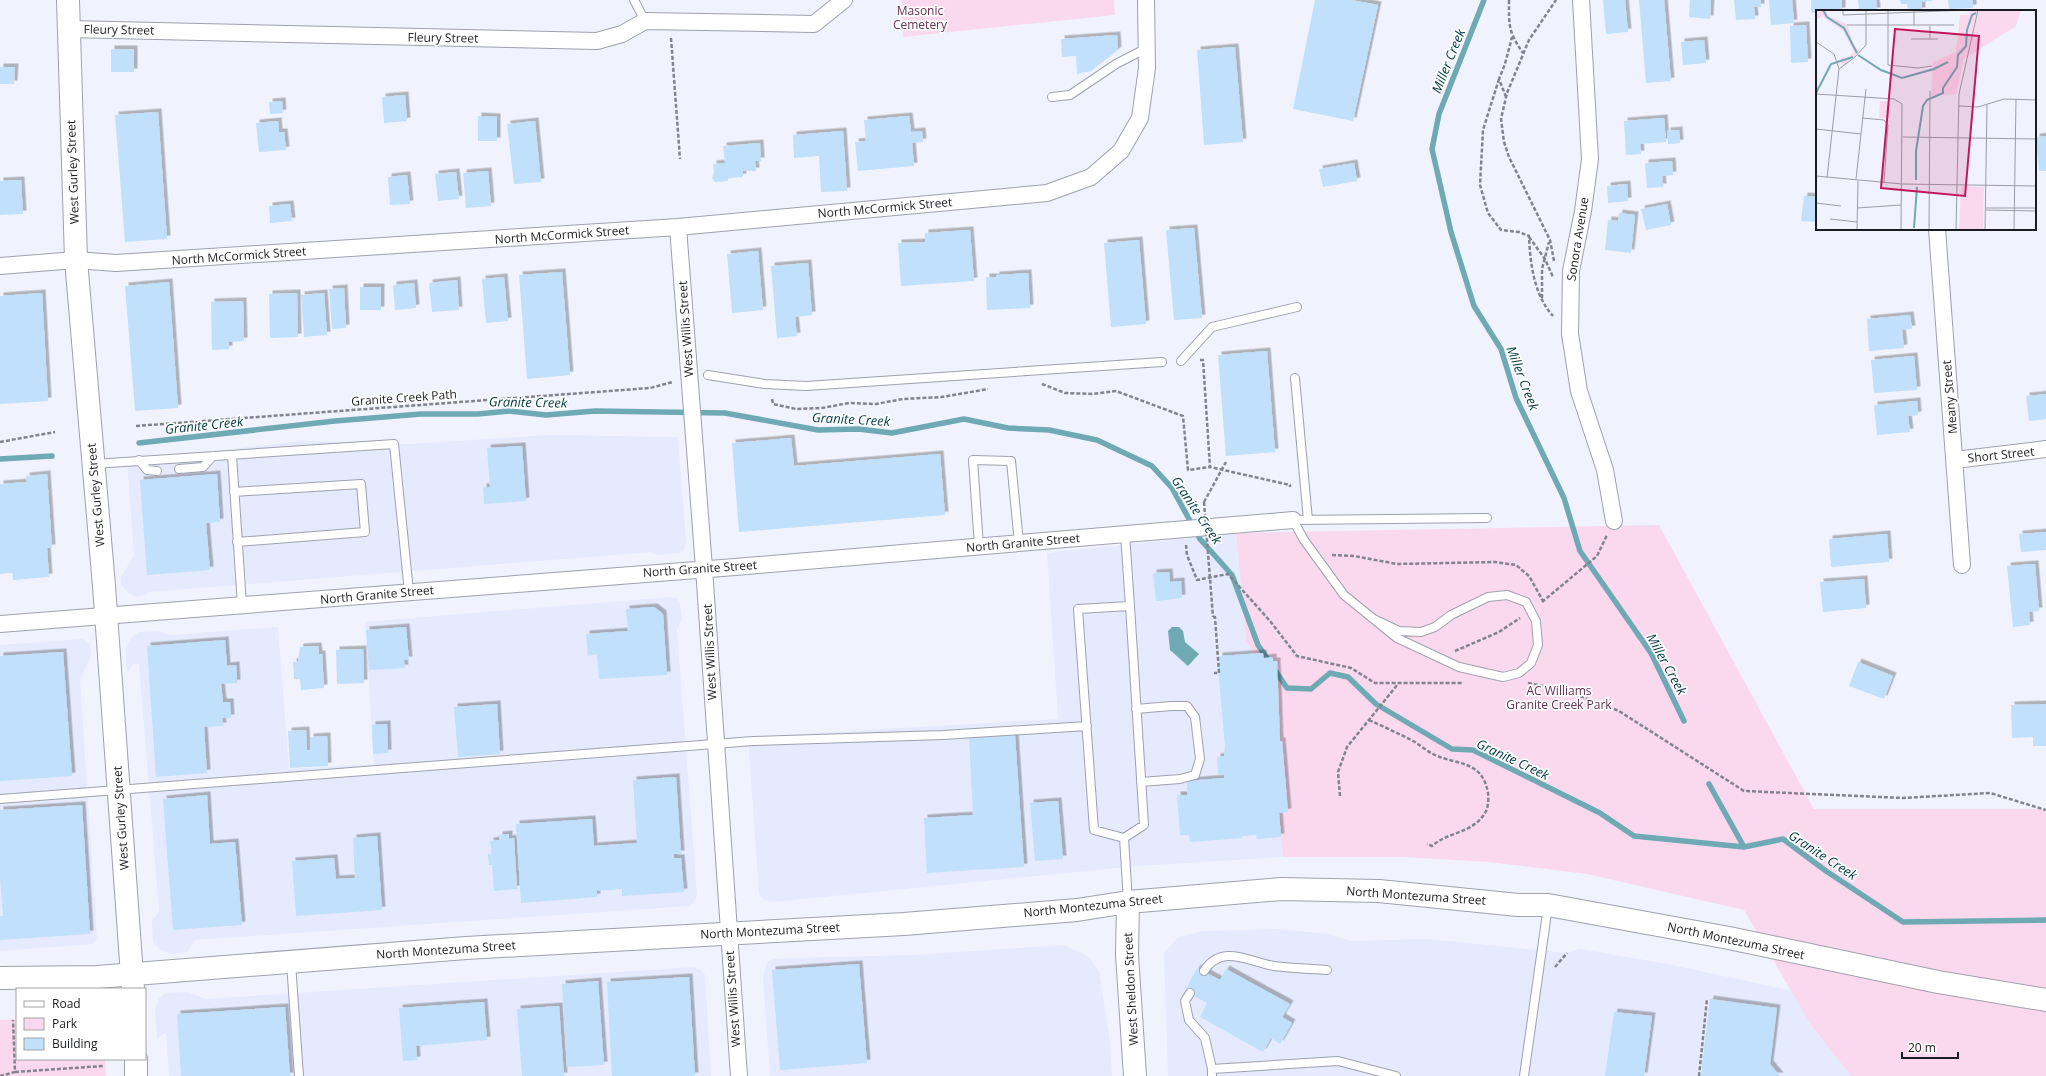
<svg xmlns="http://www.w3.org/2000/svg" width="2046" height="1076" font-family="'Open Sans',sans-serif">
<defs>
<filter id="shadow"><feDropShadow dx="3.5" dy="-3.5" stdDeviation="0" flood-color="#0004"/></filter>
</defs>
<rect width="100%" height="100%" fill="#f0f3fe"/>
<path fill="#e5eafe" d="M548 435 678 437 686 542 684 550 679 553 659 555 651 552 149 592 145 595 136 597 128 593 121 584V577L134 556 127 461 302 441 411 444Z
M1236 533 1246 641 1269 677 1283 857 1137 866 773 902 764 900 759 894 748 737 1058 719 1047 553Z
M670 597 677 598 680 604 682 619 677 630 697 895 694 902 689 906 194 940 188 952 170 954 161 950 153 942 152 921 159 911 139 664H133L127 673 126 648 131 638 139 632 157 631 169 635 278 627 289 769 374 764 365 622Z
M83 639 90 644 91 656 80 680 97 938 93 944 0 951V645Z
M1277 929 1329 934 1350 941 1428 939 1567 953 1580 949 1668 964 1788 990 1817 1004 1811 1025 1851 1076H1168L1164 953 1178 937 1203 931Z
M1063 945 1088 956 1099 971 1110 1042 1112 1076H770L763 978 767 962 774 959 791 958 915 955Z
M693 967 701 970 705 975 711 1076H169L166 1032 157 1039 155 1011 159 998 165 993 188 992 205 999Z"/>
<path fill="#fad9ef" d="M901 0H1114L1115 15 903 37Z
M1659 525 1814 809H2046V1076H1851L1811 1025 1744 910 1587 874 1489 862 1403 857H1283L1269 677 1246 641 1236 533Z
M17 1019V1059H105L106 1076H0V1020Z"/>
<path fill="#6ea9b4" d="M1172 627H1179L1183 631 1185 642 1199 654 1188 666 1170 650 1168 631Z"/>
<g fill="none" stroke-linecap="round" stroke-linejoin="round">
<path stroke="#6ea9b4" stroke-width="5.5" d="M1484 0 1439 114 1432 149 1451 232 1474 306 1501 349 1516 398 1564 498 1580 551 1651 653 1684 721
M139 443 335 421 421 414H478L509 411 546 415 595 411 725 413 818 430 858 429 892 433 964 419 1008 428 1049 430 1097 440 1152 466 1172 488 1200 539 1232 575 1258 645 1287 688 1311 689 1330 673 1348 677 1376 704 1452 749 1473 750 1600 813 1634 836 1744 847 1783 839 1826 871 1903 922 2046 920
M0 459 52 456
M1709 784 1744 847"/>
</g>
<path fill="#c0e0fb" filter="url(#shadow)" d="M1315 0H1351L1378 5 1353 121 1293 109Z
M1603 0H1625L1628 32 1606 34Z
M1639 0H1664L1671 81 1646 83Z
M1690 0H1711L1710 19 1689 17Z
M1734 0H1761V7H1754L1755 19 1736 20Z
M1769 0H1792L1794 23 1771 25Z
M1811 0H1842V11L1811 13Z
M1858 0H1876L1877 11H1859Z
M1900 0H1932V1L1922 2V11H1908L1907 4H1901Z
M1948 0H1973V8L1949 9Z
M1806 25 1808 62 1791 63 1790 26Z
M1117 35 1118 50 1091 71 1077 74 1076 56 1062 57 1061 39Z
M1704 40 1706 63 1683 65 1681 42Z
M1235 47 1243 142 1204 145 1197 50Z
M111 49H134V72H111Z
M0 67H15L14 84H0Z
M405 95 407 121 384 123 382 97Z
M282 101 283 113 270 114 269 102Z
M158 112 167 239 125 242 115 115Z
M478 116 497 117V141H478Z
M909 116 911 132 922 131 923 142 912 143 914 166 858 171 855 142 866 141 864 120Z
M1664 118 1666 142 1640 144 1641 154 1626 155 1624 121Z
M278 121 279 132H284L286 150 259 152 256 123Z
M535 121 541 182 514 184 507 124Z
M1679 130 1680 143 1668 144 1667 131Z
M843 131 847 191 821 192 819 156 794 158 793 135Z
M2046 136V171H2039L2036 137Z
M760 143 761 161H755L756 171H743V177L728 178V181L715 182 712 178 714 173 713 164 725 163 723 146Z
M1672 161 1673 175 1662 176 1663 187 1647 188 1645 163Z
M1354 163 1357 181 1323 187 1319 169Z
M488 171 491 206 466 208 463 173Z
M456 172 459 199 438 201 435 174Z
M407 175 410 204 390 205 388 177Z
M21 180 23 214 0 215V181Z
M1627 184 1628 201 1608 203 1607 186Z
M1804 196 1817 197V222L1801 221Z
M290 204 292 221 270 223 269 206Z
M1667 204 1671 225 1646 230 1641 209Z
M1619 213 1635 215 1631 253 1605 250 1608 220 1618 221Z
M1194 228 1202 318 1174 320 1166 230Z
M970 230 974 281 901 286 898 243 925 242V233Z
M1139 240 1146 324 1111 327 1104 243Z
M758 251 763 310 732 313 727 254Z
M808 263 812 315 795 317 797 336 777 338 771 266Z
M562 272 570 375 527 379 519 275Z
M1028 273 1030 308 987 310 986 277H996V275Z
M504 277 508 321 486 323 482 279Z
M457 280 459 310 432 312 429 283Z
M169 282 178 408 135 411 125 286Z
M414 283 416 308 395 310 393 285Z
M360 287H381V310H360Z
M344 288 346 328 332 329 329 289Z
M42 293 48 401 0 404V296Z
M297 293 298 337 270 338 269 294Z
M324 293 327 335 304 337 301 295Z
M243 301 244 341 229 342V349L212 350 211 302Z
M1910 315 1912 329 1902 330 1904 348 1869 351 1867 319Z
M1267 351 1275 452 1226 456 1218 355Z
M1914 356 1917 390 1874 393 1871 360Z
M2046 394V419L2029 421 2026 396Z
M1917 401 1918 415 1908 416 1910 432 1877 435 1874 405Z
M791 438 794 466 940 454 945 515 739 532 732 443Z
M522 446 526 501 484 504 483 487H490L487 448Z
M47 474 52 548H47L49 577 13 580V573L0 574V484L27 482 26 476Z
M217 474 220 522 206 523 210 570 147 575 140 480Z
M2046 532V550L2021 552 2019 534Z
M1887 534 1889 562 1831 567 1829 539Z
M2035 564 2039 611 2029 612 2030 625 2013 627 2007 566Z
M1169 572 1170 582 1181 581 1182 598 1156 601 1153 573Z
M1864 579 1866 608 1823 612 1820 582Z
M654 607 663 614 667 675 599 679 597 654 588 656 586 634 628 631 626 609Z
M406 627 409 660H404L405 668 369 670 366 630Z
M225 640 227 666 236 665 237 683 221 684 223 702H230L231 718H222L223 726 204 727 207 773 156 777 147 646Z
M318 646 319 654H322L324 688 301 690 300 679H294L293 662 298 661 300 647Z
M363 649 364 683 337 684 336 650Z
M63 652 72 776 0 781V656Z
M1263 653 1264 658 1273 657V661H1277L1280 741H1282L1288 812 1279 813 1281 837 1257 839 1256 835 1242 836 1243 838 1190 842 1189 835H1180L1177 795H1187V781L1224 778V774L1218 775 1217 757 1224 756 1225 746 1218 666H1219V656Z
M1858 662 1893 676 1884 699 1849 686Z
M497 704 500 754 458 757 454 707Z
M2046 704V746H2033V737L2012 738 2011 705Z
M387 724 388 753 373 754 372 725Z
M306 730 307 750H310V737L327 736 328 766 290 768 288 731Z
M1015 735 1024 867 927 873 924 818 973 815 969 738Z
M676 777 681 854H674V858H681L684 892 622 896V889L597 891V897L521 903 516 824 592 819 594 846 637 843 633 780Z
M207 795 210 844 235 842 242 925 173 930 163 799Z
M1058 801 1063 859 1035 861 1030 803Z
M82 805 90 934 0 940V916H3L0 878V810Z
M509 834V839L514 838 517 889 494 891 492 865H489L488 854H492L490 841 499 840V835Z
M377 836 382 910 296 916 292 861 334 858 336 879 355 878 353 838Z
M859 964 867 1063 780 1070 772 970Z
M1197 968 1220 980 1226 969 1290 1004 1282 1017 1292 1023 1280 1044 1271 1038 1263 1052 1200 1017 1207 1003 1185 991Z
M689 977 695 1076H612L607 982Z
M598 981 604 1065 567 1067 562 984Z
M1710 999 1777 1008 1770 1064 1780 1076H1701Z
M484 1002 487 1040 416 1046 417 1060 403 1061 399 1008Z
M559 1006 564 1076H522L517 1009Z
M285 1007 290 1076H181L177 1014Z
M1614 1012 1652 1016 1644 1076H1605Z"/>
<g fill="none" stroke-linecap="round" stroke-linejoin="round">
<defs>
<path id="service" d="M634 0 645 21
M1052 97 1070 95 1116 64 1147 48
M1181 361 1212 327 1297 307
M708 375 765 384 806 386 1162 362
M1295 378 1308 520
M232 455 242 605
M139 460 147 470 157 471
M94 464 394 444 409 592
M179 469 203 467 213 456
M234 492 361 484 365 532 237 542
M1125 534 1130 606
M979 546 973 460 1011 461 1019 543
M1130 606 1144 825 1124 838 1094 830 1078 609Z
M1376 620 1399 631 1421 632 1435 627 1451 615 1488 597 1507 595 1526 602 1536 621 1538 645 1531 663 1519 673 1503 677 1459 667 1397 638 1344 595 1304 540 1293 520 1487 518
M1136 709 1171 706H1187L1195 717 1200 759 1195 775 1180 779 1141 782
M0 799 753 741 943 735 1087 726
M1124 838 1128 901
M291 963 299 1076
M1204 971C1222 943 1249 962 1274 966 1292 968 1310 969 1327 970
M1190 993 1185 1001 1189 1020 1205 1038 1212 1069
M1212 1076V1069L1338 1061 1396 1076
M1524 1076 1548 906"/>
<path id="minor" d="M1581 0 1590 159 1583 211 1571 271 1570 334 1579 391 1605 470 1614 521
M68 29 597 41 622 34 645 21 814 24 844 0
M678 227 704 568 739 1076
M1937 229 1962 565
M0 266 76 260 116 263 678 227 1047 193 1091 177 1121 151 1140 118 1147 68 1146 0
M1955 460 2046 449
M0 624 735 567 1293 520"/>
<path id="secondary" d="M68 0 76 260 104 586 133 989
M136 1059V1076"/>
<path id="primary" d="M1128 902 1127 955 1135 1076
M0 978 97 977 466 948 904 924 1077 910 1128 902 1281 889 1379 891 1518 905H1548L1729 938 1938 982 2046 1000"/>
</defs>
<use href="#service" stroke="#9ea1ad" stroke-width="10"/>
<use href="#minor" stroke="#9ea1ad" stroke-width="18"/>
<use href="#secondary" stroke="#9ea1ad" stroke-width="24"/>
<use href="#primary" stroke="#9ea1ad" stroke-width="24"/>
<path stroke="#82848c" stroke-width="2.5" stroke-dasharray="4 2" stroke-linecap="butt" d="M1509 0C1509 26 1508 31 1523 53
M671 38 680 159
M1499 79 1483 130 1480 185 1488 213 1501 230 1519 232 1529 236C1530 263 1534 295 1553 316
M1506 97 1499 79 1505 64 1512 37
M1529 237 1545 259 1553 277
M1554 261 1550 240 1509 157 1504 142 1501 119 1507 93 1529 40 1556 0
M1542 298V269L1549 242
M1200 360H1203L1210 467 1290 485V487
M1042 384 1065 393 1093 394 1116 391 1183 416 1188 470 1210 467
M772 399 773 404 796 409 822 408 849 403 876 404 903 399 942 397 988 389
M136 426 650 388 673 382
M0 442 55 432
M1204 502 1226 462
M1186 545 1187 555 1197 580 1228 574 1270 621 1297 656 1351 668 1375 683H1462
M1332 555 1354 556 1397 564 1495 562 1516 565 1529 576 1543 601
M1542 602 1597 556 1607 535
M1213 617H1215L1219 673H1214
M1455 651 1499 632 1520 618
M1528 683 1564 690 1619 711 1744 791 1903 798 1990 793 2046 810
M1369 720C1384 727 1400 734 1415 742 1421 746 1427 751 1433 754 1457 766 1482 759 1488 793 1489 798 1488 809 1485 813 1472 834 1449 831 1432 846L1427 844
M1340 796 1338 772 1347 747 1398 684
M1555 967 1567 953
M15 1072 103 1066
M0 1076 15 1072 13 1020
M1699 1076 1707 999"/>
<use href="#service" stroke="#fff" stroke-width="8"/>
<use href="#minor" stroke="#fff" stroke-width="16"/>
<use href="#secondary" stroke="#fff" stroke-width="22"/>
<use href="#primary" stroke="#fff" stroke-width="22"/>
<path stroke="#82848c" stroke-width="2.5" stroke-dasharray="4 2" stroke-linecap="butt" d="M1204 502 1213 617"/>
</g>
<g text-anchor="middle" stroke-width="3.5" stroke-linejoin="round" paint-order="stroke">
<g font-size="12" fill="#653056" stroke="#fff">
<text x="920" y="15">Masonic<tspan x="920" dy="14">Cemetery</tspan></text>
<text x="1559" y="695">AC Williams<tspan x="1559" dy="14">Granite Creek Park</tspan></text>
</g>
<g font-size="12" fill="#1b1c21" stroke="#fff">
<text transform="translate(119 30) rotate(1)" y="4">Fleury Street</text>
<text transform="translate(443 38) rotate(1)" y="4">Fleury Street</text>
<text transform="translate(73 172) rotate(-92)" y="4">West Gurley Street</text>
<text transform="translate(885 208) rotate(-5)" y="4">North McCormick Street</text>
<text transform="translate(562 235) rotate(-4)" y="4">North McCormick Street</text>
<text transform="translate(1578 239) rotate(-81)" y="4">Sonora Avenue</text>
<text transform="translate(239 256) rotate(-4)" y="4">North McCormick Street</text>
<text transform="translate(686 329) rotate(-94)" y="4">West Willis Street</text>
<text transform="translate(1950 397) rotate(-95)" y="4">Meany Street</text>
<text transform="translate(404 398) rotate(-4)" y="4">Granite Creek Path</text>
<text transform="translate(2001 455) rotate(-6)" y="4">Short Street</text>
<text transform="translate(96 495) rotate(-95)" y="4">West Gurley Street</text>
<text transform="translate(1023 543) rotate(-5)" y="4">North Granite Street</text>
<text transform="translate(700 569) rotate(-4)" y="4">North Granite Street</text>
<text transform="translate(377 595) rotate(-5)" y="4">North Granite Street</text>
<text transform="translate(710 652) rotate(-93)" y="4">West Willis Street</text>
<text transform="translate(121 818) rotate(-94)" y="4">West Gurley Street</text>
<text transform="translate(1416 896) rotate(4)" y="4">North Montezuma Street</text>
<text transform="translate(1093 906) rotate(-6)" y="4">North Montezuma Street</text>
<text transform="translate(770 931) rotate(-3)" y="4">North Montezuma Street</text>
<text transform="translate(1736 941) rotate(12)" y="4">North Montezuma Street</text>
<text transform="translate(446 950) rotate(-4)" y="4">North Montezuma Street</text>
<text transform="translate(1131 989) rotate(-93)" y="4">West Sheldon Street</text>
<text transform="translate(733 999) rotate(-94)" y="4">West Willis Street</text>
</g>
<g font-size="13" font-style="italic" fill="#003841" stroke="#fff">
<text transform="translate(1448 61) rotate(-68)" y="5">Miller Creek</text>
<text transform="translate(1523 378) rotate(69)" y="5">Miller Creek</text>
<text transform="translate(528 402) rotate(1)" y="5">Granite Creek</text>
<text transform="translate(851 419) rotate(3)" y="5">Granite Creek</text>
<text transform="translate(204 425) rotate(-6)" y="5">Granite Creek</text>
<text transform="translate(1197 510) rotate(56)" y="5">Granite Creek</text>
<text transform="translate(1667 664) rotate(61)" y="5">Miller Creek</text>
<text transform="translate(1513 759) rotate(25)" y="5">Granite Creek</text>
<text transform="translate(1823 855) rotate(33)" y="5">Granite Creek</text>
</g>
</g>
<g transform="translate(1816 10)">
<rect width="220" height="220" fill="#f0f3fe"/>
<path d="M2 0H9L12 6 31 14 38 36 44 41 27 56 23 48H30L38 42 27 21 6 6 3 9 0 7ZM154 0H205L200 16 148 49 140 84 115 86 117 52 140 42 144 5H153ZM64 91H74V108H63ZM145 176 168 177 167 219H143Z" fill="#fad9ef"/>
<path fill="none" stroke="#6ea9b4" stroke-width="2" d="M7 0 11 7 28 18 41 43M42 45 65 60 86 68 118 59 132 52M0 83 15 54 37 47M100 170V141L107 96 111 90 127 83V78L141 57 142 45 150 36 151 20 156 5 160 3M98 218 101 177"/>
<path fill="none" stroke="#9b9da6" stroke-width="1" d="M27 0V5L151 0M72 0V55L102 58 116 56M31 15H138M98 15V0M114 16V29M95 29H122M0 32 18 44 23 59 11 168M23 59 39 47 50 35V0M0 84 78 89 86 94 85 220M143 96 162 97 188 89 220 90M46 108 68 110 72 115 68 173M0 119 45 124M87 127 220 129M0 166 86 174 220 176M40 169 50 79M0 193 25 196M41 198 85 195M170 198H220M170 200 220 201M14 209 41 212M41 220 42 171M113 220 114 81M140 220 143 84 162 0M169 220 171 95M198 220 200 89"/>
<path fill="#c2185b" fill-opacity="0.15" stroke="#c2185b" stroke-width="2" d="M79 19 163 26 149 186 65 178Z"/>
<rect width="220" height="220" fill="none" stroke="#1b1c21" stroke-width="2"/>
</g>
<rect x="16" y="988" width="130" height="72" fill="#ffffff" stroke="#a4a4a6"/>
<rect x="24" y="1001" width="20" height="6" fill="#ffffff" stroke="#a4a4a6"/>
<text x="52" y="1008" font-size="12" fill="#1b1c21">Road</text>
<rect x="24" y="1018" width="20" height="12" fill="#fad9ef" stroke="#a4a4a6"/>
<text x="52" y="1028" font-size="12" fill="#1b1c21">Park</text>
<rect x="24" y="1038" width="20" height="12" fill="#c0e0fb" stroke="#a4a4a6"/>
<text x="52" y="1048" font-size="12" fill="#1b1c21">Building</text>
<path d="M1902 1052v6h56v-6" fill="none" stroke="#1b1c21" stroke-width="2"/>
<text x="1908" y="1052" font-size="12" fill="#1b1c21" stroke="#ffffff" stroke-width="3" paint-order="stroke">20 m</text>
</svg>
